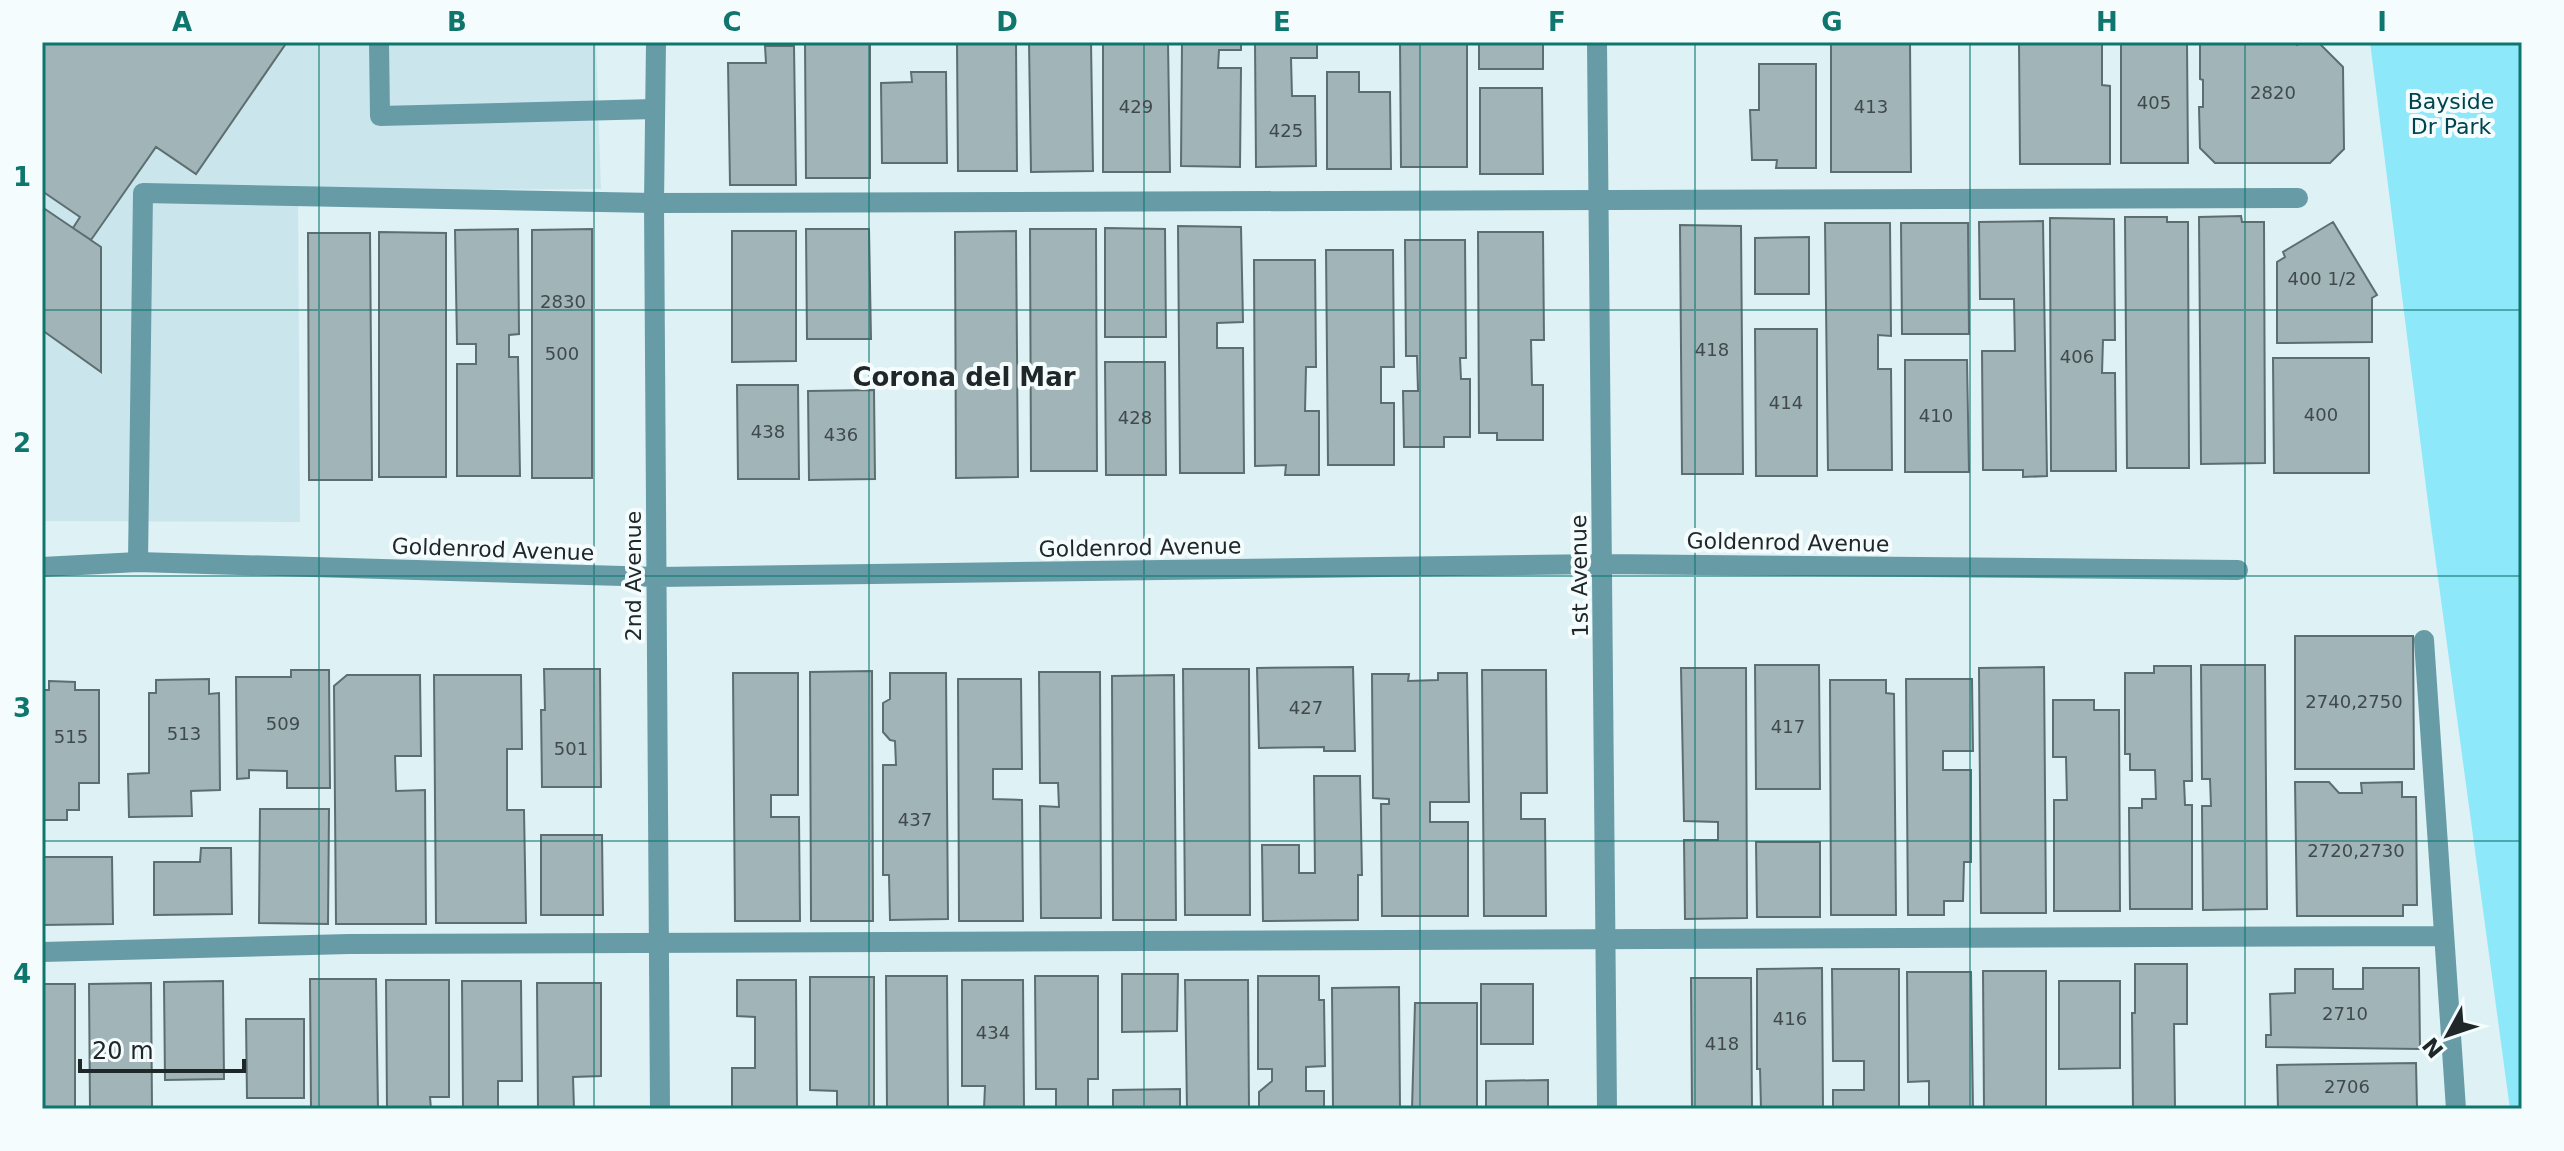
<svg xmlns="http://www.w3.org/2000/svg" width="2564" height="1151" font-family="'DejaVu Sans',sans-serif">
<rect width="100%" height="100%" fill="#def1f5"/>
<path fill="#cae6ec" d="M42 42H596L601 189 298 191 300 522 42 521Z"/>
<path fill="#8de8fa" d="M2370 42H2522V1109H2510L2431 526Z"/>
<path fill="#a1b4b8" stroke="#5d6e71" stroke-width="2" d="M42 42H287L196 174 156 147 91 240 73 228 80 217 42 191Z
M805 42H870V178H806Z
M957 42H1016L1017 171H958Z
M1029 42H1091L1093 171 1031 172Z
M1103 42H1168L1170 172H1103Z
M1182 42H1241V50H1219L1218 68H1241L1240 167 1181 166Z
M1255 42H1317V58H1291L1292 96H1315L1316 166 1256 167Z
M1400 42H1467V167H1401Z
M1479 42H1543V69H1479Z
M1831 42H1910L1911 172H1831Z
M2019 42H2102V85L2110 86V164H2020Z
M2121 42H2187L2188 163H2121Z
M2200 42H2293L2297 45 2301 42H2318L2343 67 2344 149 2330 163H2215L2200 148 2199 107H2203V80L2200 79Z
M765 46H794L796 185H730L728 63H766Z
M1759 64H1816V168H1776L1777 160H1752L1750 110H1759Z
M911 72H946L947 163H882L881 83 912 82Z
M1327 72H1359V92H1390L1391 169H1327Z
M1480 88H1542L1543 174H1480Z
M42 207 101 247V372L42 330Z
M2241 216 2242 222H2264L2265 463 2201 464 2199 217Z
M2125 217H2167V222H2188L2189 468H2127Z
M2050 218 2114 219 2115 340H2103L2102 373H2115L2116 471H2051Z
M2043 221 2047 476 2023 477V470H1983L1982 351H2015L2014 299H1980L1979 222Z
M2333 222 2377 295 2372 298V342L2277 343V262L2285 257 2283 252Z
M1825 223H1890L1891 336 1878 335V369H1891L1892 470H1828Z
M1901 223H1968L1969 334H1902Z
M1680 225 1741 226 1743 474H1682Z
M1178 226 1241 227 1243 322 1217 323V348H1243L1244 473H1180Z
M1105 228 1165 229 1166 337H1105Z
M518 229 519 334 509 335V357H518L520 476H457V364H476V344H457L455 230Z
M592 229V478H532V230Z
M806 229H869L871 339H807Z
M1030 229H1096L1097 471H1031Z
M732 231H796V361L732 362Z
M1016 231 1018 477 956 478 955 232Z
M379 232 446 233V477H379Z
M1478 232H1543L1544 340H1531L1532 385H1543V440H1497V433H1479Z
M308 233H370L372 480H309Z
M1809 237V294H1755V238Z
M1405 240H1465L1466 358H1460L1461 379H1470V437H1444V447H1404L1403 391H1418L1417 356H1406Z
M1326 250H1393L1394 367H1381V403H1394V465H1328Z
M1254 260H1315L1316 367H1306L1305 411H1319V475H1285L1286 465 1255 466Z
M1755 329H1817V476H1756Z
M2273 358H2369V473H2274Z
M1905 360H1967L1969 472H1905Z
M1105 362H1165L1166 475H1106Z
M737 385H798L799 479H738Z
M874 390 875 479 809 480 808 391Z
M2295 636H2413L2414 769H2295Z
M1755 665H1819L1820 789H1756Z
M2201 665H2265L2267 909 2203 910 2202 806H2211L2210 779H2202Z
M2154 666H2191L2192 781H2184L2185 805H2192V909H2130L2129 808H2142V799H2156L2155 770H2130V754H2125V673H2154Z
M1353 667 1355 751H1324V747L1259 748 1257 668Z
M2044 667 2046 913H1981L1979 668Z
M1681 668H1746L1747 918 1685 919 1684 840H1718V822L1684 821Z
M544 669H600L601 787H542L541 710H545Z
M1183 669H1249L1250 915H1185Z
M291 670H329L330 788H287V771L249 770V778L237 779 236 677H291Z
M1482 670H1546L1547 793H1521V819H1545L1546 916H1484Z
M872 671 873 921H811L810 672Z
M1039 672H1100L1101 918H1041L1040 806 1059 807 1058 783H1040Z
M733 673H798V795H771V817H799L800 921H735Z
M890 673H946L948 919 890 920 889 875H883V765H896L895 741 890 740 883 732V703L890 699Z
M1438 673H1467L1469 802H1430V822H1468V916H1382L1381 804H1389V799L1373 798 1372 674H1409L1408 681 1438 680Z
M347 675H420L421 756H395L396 791 425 790 426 924H336L334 686Z
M434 675H521L522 749H507V810H524L526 923H436Z
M1174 675 1176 920H1113L1112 676Z
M209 679V694L219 693 220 790 191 791 192 816 129 817 128 774 149 773V693H156V680Z
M958 679H1021L1022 769H993V799L1022 800 1023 921H959Z
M1906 679H1972L1973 751H1943V770H1971V862H1964L1963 901H1944V915H1908Z
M1830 680H1886V693L1894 694 1896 915H1831Z
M49 681 75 682V690H99V783H79V810H67V820H42V690H49Z
M2053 700H2094V710H2119L2120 911H2054V800H2067L2066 757H2053Z
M1314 776H1360L1362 875H1358V920L1263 921 1262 845H1299V873H1315Z
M2295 782H2329L2339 793H2362L2361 783 2402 782V797H2416L2417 905H2403V916H2297Z
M260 809H329L328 924 259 923Z
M541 835H602L603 915H541Z
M1756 842H1820V917H1757Z
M201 848H231L232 914 154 915V862H200Z
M42 857H112L113 924 42 925Z
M2135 964H2187V1024H2174L2175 1109H2133L2132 1013H2135Z
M1822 968 1823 1109H1761L1760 1069H1757V969Z
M2363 968H2419L2420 1049 2266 1047V1035H2271L2270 994 2295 993V969H2333V989H2363Z
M1832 969H1899V1109H1833V1090H1864V1061H1833Z
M1983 971H2046V1109H1984Z
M1907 972H1971L1973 1109H1929V1081L1908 1082Z
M1122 974H1178L1177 1031 1122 1032Z
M886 976H947L948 1109H887Z
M1035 976H1098V1079H1088V1109H1056V1089H1036Z
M1258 976H1319V1000H1324L1325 1066 1306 1067V1091H1324V1109H1259V1092L1272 1081V1069H1258Z
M810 977H874V1109H837V1091L810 1090Z
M1691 978H1751L1752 1109H1692Z
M310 979H376L378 1109H311Z
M386 980H449V1097H430L431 1109H387Z
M737 980H796L797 1109H732V1068H755V1017L737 1016Z
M962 980H1023L1024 1109H984L985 1086H962Z
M1185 980H1248L1249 1109H1187Z
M223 981 224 1079 165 1080 164 982Z
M462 981H521L522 1081H498V1109H463Z
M2059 981H2120V1068L2059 1069Z
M151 983 152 1108 90 1109 89 984Z
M537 983H601V1076L573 1077 574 1109H538Z
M42 984H75V1109H42Z
M1481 984H1533V1044H1481Z
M1399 987 1400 1109H1333L1332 988Z
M1415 1003H1477V1109H1412Z
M246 1019H304V1098H247Z
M2416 1063 2417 1109H2278L2277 1065Z
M1548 1080V1109H1486V1081Z
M1180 1089V1109H1113V1090Z"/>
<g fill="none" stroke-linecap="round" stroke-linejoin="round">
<path stroke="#679ba6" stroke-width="20" d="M379 42 380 116 655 109
M138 562 143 193 654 203 2298 198
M2424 640 2456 1109
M42 952 349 944 2444 936"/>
<path stroke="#679ba6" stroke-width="20" d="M656 42 654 203 660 1109
M1597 42 1607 1109
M42 567 138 562 658 577 1603 564 2238 570"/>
</g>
<path fill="none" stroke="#0f766e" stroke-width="2" stroke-opacity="0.55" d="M319 42V1109M594 42V1109M869 42V1109M1144 42V1109M1420 42V1109M1695 42V1109M1970 42V1109M2245 42V1109M42 310H2522M42 576H2522M42 841H2522"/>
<g text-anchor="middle" stroke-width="8" stroke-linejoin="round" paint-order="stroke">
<g font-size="18" fill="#404a4d">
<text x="2273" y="99">2820</text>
<text x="2154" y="109">405</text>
<text x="1136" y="113">429</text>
<text x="1871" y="113">413</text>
<text x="1286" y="137">425</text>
<text x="2322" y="285">400 1/2</text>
<text x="563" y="308">2830</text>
<text x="1712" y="356">418</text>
<text x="562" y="360">500</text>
<text x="2077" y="363">406</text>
<text x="1786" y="409">414</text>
<text x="2321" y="421">400</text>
<text x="1936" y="422">410</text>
<text x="1135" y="424">428</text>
<text x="768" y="438">438</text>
<text x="841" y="441">436</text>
<text x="2354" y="708">2740,2750</text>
<text x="1306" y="714">427</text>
<text x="283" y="730">509</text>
<text x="1788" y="733">417</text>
<text x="184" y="740">513</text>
<text x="71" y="743">515</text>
<text x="571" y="755">501</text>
<text x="915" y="826">437</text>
<text x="2356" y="857">2720,2730</text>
<text x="2345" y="1020">2710</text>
<text x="1790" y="1025">416</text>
<text x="993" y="1039">434</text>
<text x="1722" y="1050">418</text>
<text x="2347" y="1093">2706</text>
</g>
<g font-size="22" fill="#00444f" stroke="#f4fcfe">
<text x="2451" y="109">Bayside<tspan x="2451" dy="25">Dr Park</tspan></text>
</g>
<g font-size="22" fill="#202729" stroke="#f4fcfe">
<text transform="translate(1788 542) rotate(1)" y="8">Goldenrod Avenue</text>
<text transform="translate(1140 547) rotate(-1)" y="8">Goldenrod Avenue</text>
<text transform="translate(493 549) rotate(2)" y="8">Goldenrod Avenue</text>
<text transform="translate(633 576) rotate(-90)" y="8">2nd Avenue</text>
<text transform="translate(1579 576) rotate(-91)" y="8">1st Avenue</text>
</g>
<g font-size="26" font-weight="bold" fill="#202729" stroke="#f4fcfe">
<text x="964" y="386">Corona del Mar</text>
</g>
</g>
<rect width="2564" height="1151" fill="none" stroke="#f4fcfe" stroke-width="88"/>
<g transform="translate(2448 1035) rotate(230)" stroke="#f4fcfe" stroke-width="6" paint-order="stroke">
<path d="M0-6L14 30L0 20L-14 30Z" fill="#202729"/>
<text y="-12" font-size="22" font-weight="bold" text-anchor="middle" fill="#202729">N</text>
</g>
<path d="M80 1059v12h164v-12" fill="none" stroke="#202729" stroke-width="4"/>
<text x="92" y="1059" font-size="24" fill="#202729" stroke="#f4fcfe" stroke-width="6" paint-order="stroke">20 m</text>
<rect x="44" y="44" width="2476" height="1063" fill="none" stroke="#0f766e" stroke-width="3"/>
<g font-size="26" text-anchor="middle" font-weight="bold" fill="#0f766e">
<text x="182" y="31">A</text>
<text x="457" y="31">B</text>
<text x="732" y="31">C</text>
<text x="1007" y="31">D</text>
<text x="1282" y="31">E</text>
<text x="1557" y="31">F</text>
<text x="1832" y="31">G</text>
<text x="2107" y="31">H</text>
<text x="2382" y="31">I</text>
<text x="22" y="186">1</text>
<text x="22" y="452">2</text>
<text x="22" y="717">3</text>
<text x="22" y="983">4</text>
</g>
</svg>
